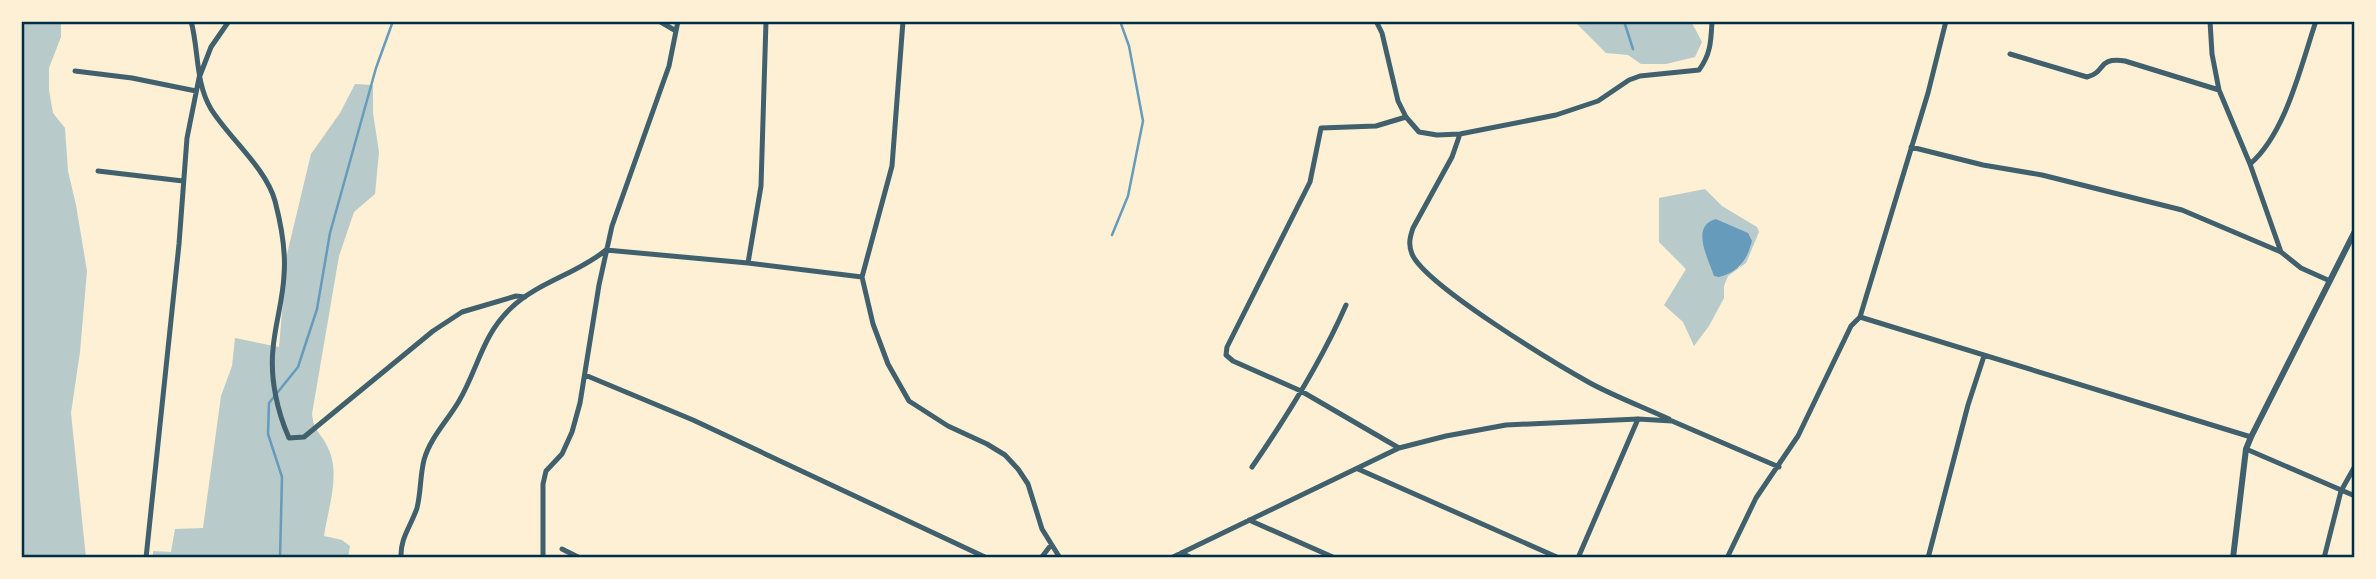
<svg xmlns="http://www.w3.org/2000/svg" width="2376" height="579" font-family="Roboto,sans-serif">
<rect width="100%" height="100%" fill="#fdf0d5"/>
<path fill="#b9caca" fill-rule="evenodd" d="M21 21H61V37L49 68V90L53 113 65 128 68 171 76 205 87 271 80 352 71 413 86 558H21Z
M1574 21H1691L1702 42 1695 57 1666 64H1641L1628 55 1606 53Z
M355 84 373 85V113L379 152 375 194 354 212 339 256 312 414C314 433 322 433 328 448 341 474 328 508 324 536L342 540 350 546 348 558H153V551L171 552 175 529 203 528 221 396 232 366 235 338 279 347 287 254 311 154 340 113Z
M1705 189 1722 206 1757 227 1759 232 1746 263 1728 276 1724 286V298L1709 326 1694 346 1683 322 1664 305 1686 269 1659 242V198ZM1716 219 1747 233 1751 246 1739 268Z"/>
<path fill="#669bbc" d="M1716 219 1748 233 1752 241C1747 261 1738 272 1719 277L1714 276C1708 258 1690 226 1716 219Z"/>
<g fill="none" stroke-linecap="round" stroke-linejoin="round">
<path stroke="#669bbc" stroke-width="2.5" d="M1624 21 1633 49
M1112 235 1128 196 1143 121 1129 46 1120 21
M280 558 282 477 268 434 269 403 298 367 317 309 330 233 376 68 393 21"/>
<path stroke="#3f606c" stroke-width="5" d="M191 21C199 50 195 82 211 109 229 138 266 168 275 201 281 224 286 252 284 275 283 300 275 324 273 349 270 378 277 411 289 438L304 437 433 331 462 312 516 296 525 297
M659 21 676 31
M903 21 892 166 862 277 873 324 888 364 909 401 948 426 987 444 1005 455 1018 469 1028 484 1042 529 1060 558
M1376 21 1382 33 1398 101 1406 117 1419 132 1437 135 1460 134 1556 115 1598 101 1629 80 1640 76 1699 70C1711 54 1711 40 1712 21
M2210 21 2212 54 2219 90 2250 164 2281 252
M2010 54 2087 77C2107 72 2096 57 2125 61L2219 90
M75 71 132 78 196 91
M1460 134 1452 157 1413 228C1410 237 1408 244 1412 254 1425 285 1556 364 1590 383 1616 397 1643 407 1669 419
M1911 147 1983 165 2042 175 2182 210 2281 252 2301 268 2330 281
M2250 164C2286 133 2301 65 2316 21
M98 171 183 181
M748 263 761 186 766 21
M1860 317 2251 437
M585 375 693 420 987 558
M1399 448 1301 391 1233 361 1226 355 1227 347 1310 182 1321 128 1376 126 1406 117
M2246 449 2355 496
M1252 467C1288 415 1321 362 1346 305
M1358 469 1559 558
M1249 520 1335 558
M562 549 580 558
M1181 553 1192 558
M543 555V484L546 471 562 454 572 432 580 403 599 285 612 226 669 66 678 21
M146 558 179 244 187 138 199 78 211 47 229 21
M401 558C400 538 411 526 417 508 421 492 420 476 424 460 430 438 448 420 459 401 478 369 482 335 511 308 538 282 577 274 606 250L748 263 862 277
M1041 558 1051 545
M1171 558 1399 448 1446 436 1506 425 1638 419 1672 421 1779 467
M1578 558 1638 419
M1727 558 1756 498 1798 436 1851 326 1860 317 1928 93 1946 21
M1928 558 1968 405 1984 356
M2324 558 2341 491 2355 466"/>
<path stroke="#3f606c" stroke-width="6" d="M2233 558 2246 449 2251 437 2355 231"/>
</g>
<rect width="2376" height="579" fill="none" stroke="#fdf0d5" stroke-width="46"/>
<rect x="23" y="23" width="2330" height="533" fill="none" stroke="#003049" stroke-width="2.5"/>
</svg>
